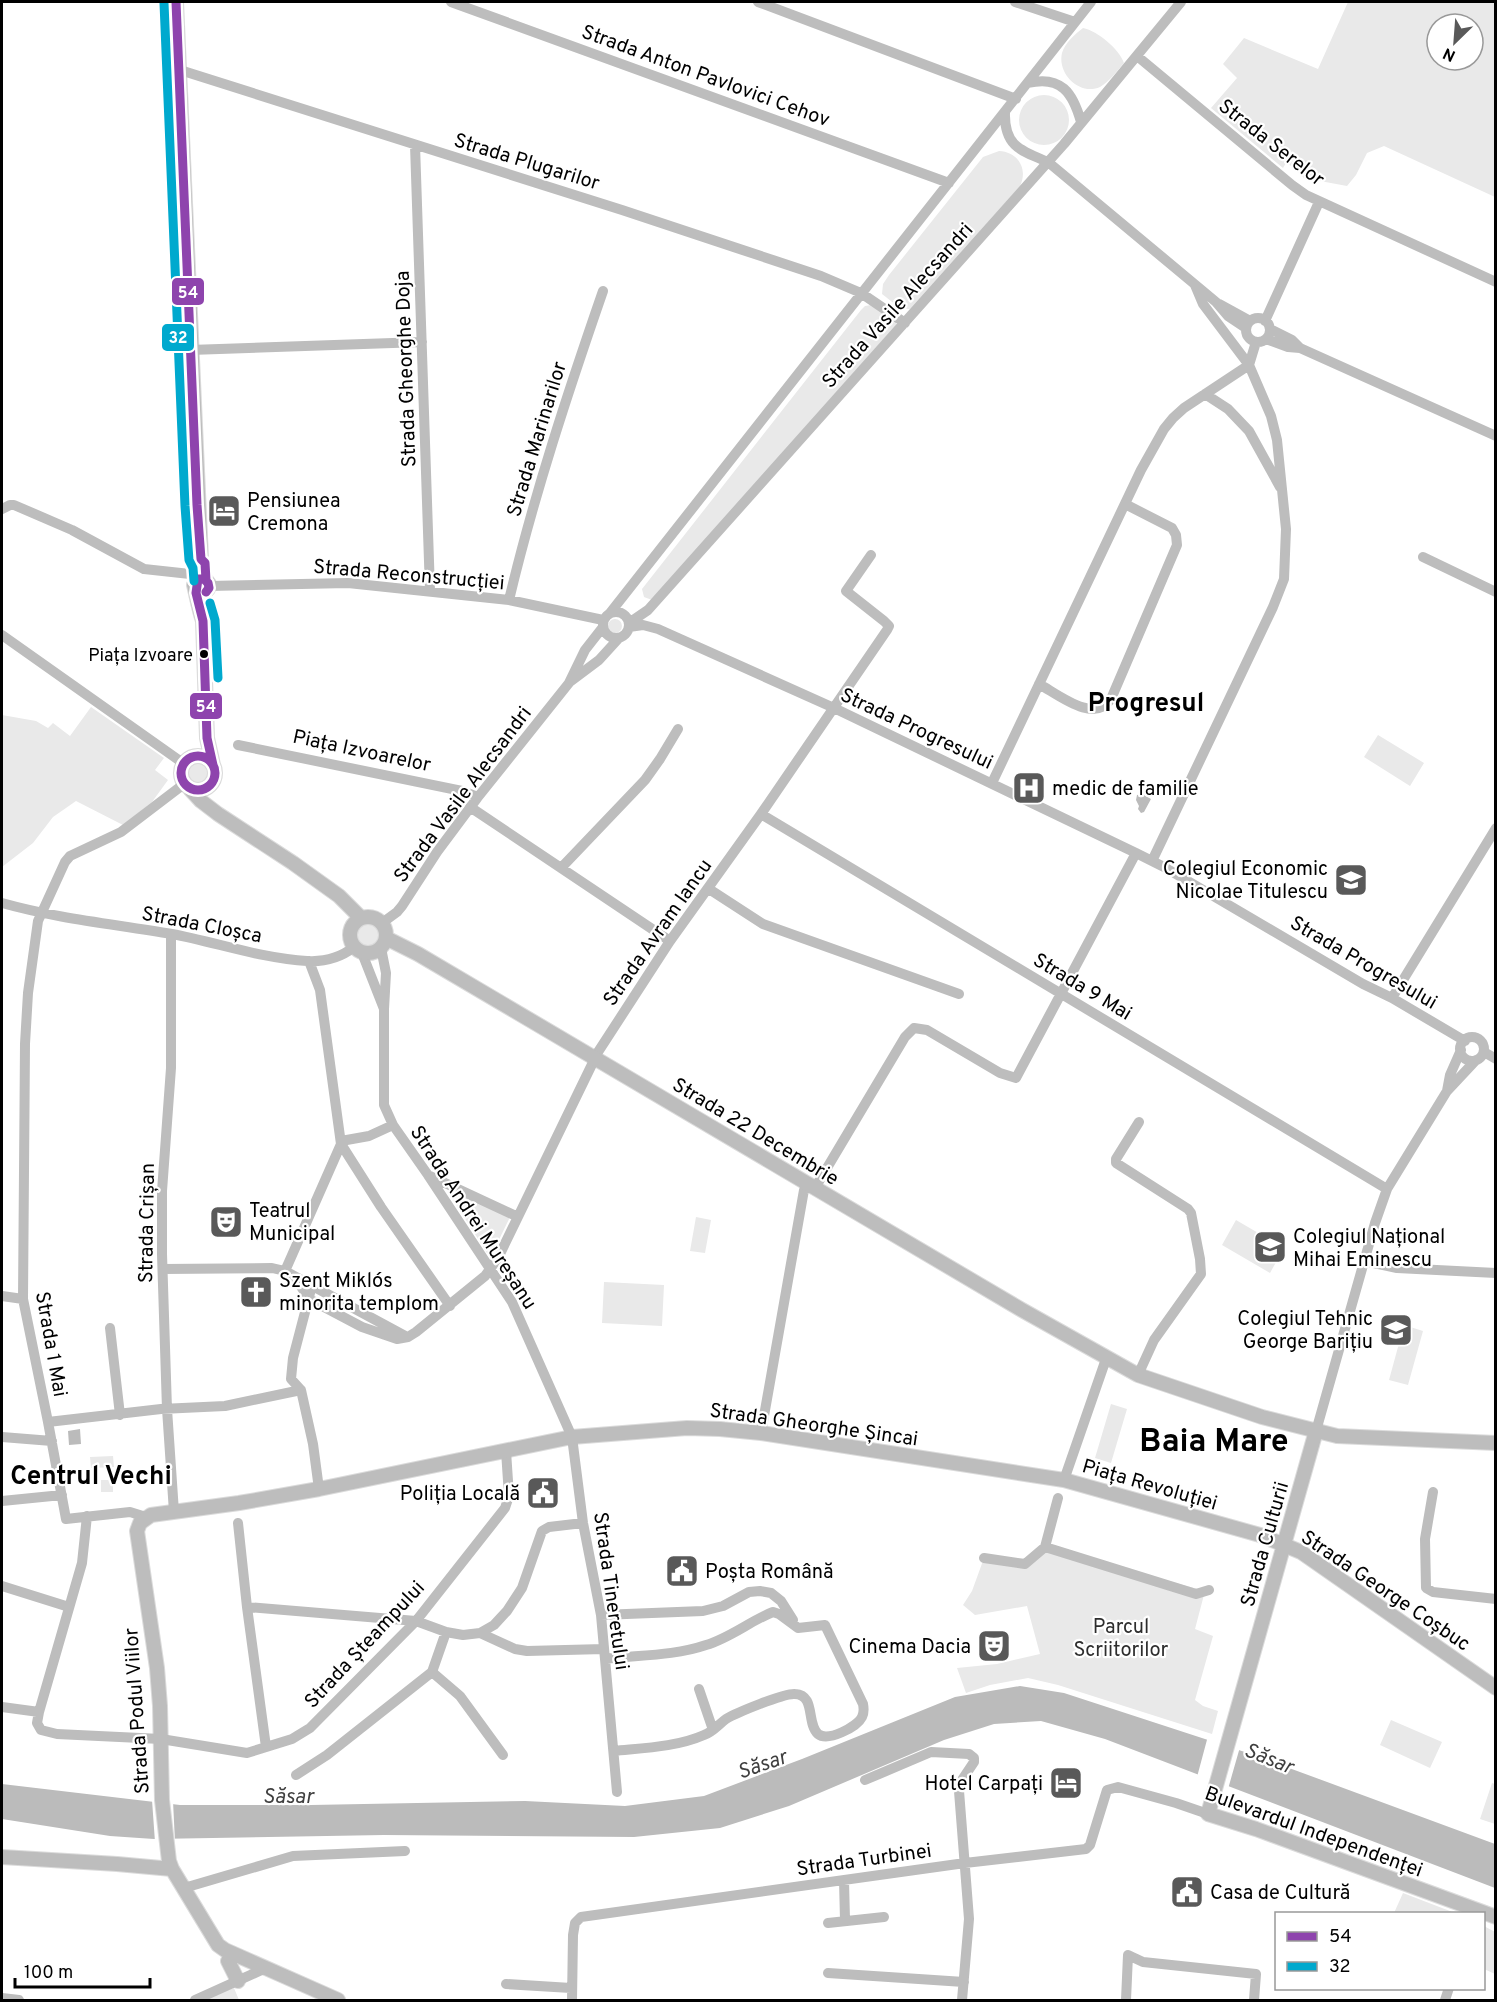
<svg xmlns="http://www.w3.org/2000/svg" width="1497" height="2002" font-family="Overpass,sans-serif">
<rect width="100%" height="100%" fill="#fff"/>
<path fill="#e9e9e9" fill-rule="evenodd" d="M1348 2H1495V197L1384 146 1367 153 1356 175 1347 186 1304 178 1293 167 1286 163 1283 168 1211 108 1237 78 1223 64 1244 38 1318 69ZM1437 24H1473V60H1437Z
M1083 28C1098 31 1119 49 1124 63 1117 71 1109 82 1100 87 1080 96 1057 74 1062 53 1065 43 1075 34 1083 28Z
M1019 120a25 25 0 1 1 50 0a25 25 0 1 1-50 0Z
M999 151C1019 152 1028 170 1020 186L910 309C900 310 890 300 882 294L883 284 889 275 983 157Z
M871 305 896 321V325L652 600 644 597 642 589 861 310 865 306Z
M608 626a7 7 0 1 1 14 0a7 7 0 1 1-14 0Z
M91 707 164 758 155 770 168 780 152 802 123 825 76 801 53 817 33 843 2 867V715L36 721 48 728 53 723 70 736Z
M1378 735 1424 763 1410 786 1364 757Z
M184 773a13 13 0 1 1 26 0a13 13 0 1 1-26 0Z
M354 935a14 14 0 1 1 28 0a14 14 0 1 1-28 0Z
M457 1192 510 1217 494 1250 487 1253 452 1198 453 1194Z
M696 1217 711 1220 705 1253 690 1251Z
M1236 1220 1284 1248 1270 1273 1222 1245Z
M604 1282 664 1285 662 1326 602 1323Z
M1404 1325 1423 1331 1408 1385 1389 1380Z
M1111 1404 1127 1409 1111 1463 1095 1458Z
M113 1456 114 1467 91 1468 90 1457Z
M101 1480H113V1492H101Z
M1045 1547 1205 1591 1195 1629 1213 1636 1195 1700 1203 1706 1218 1711 1212 1734 1058 1685 1028 1678 990 1685 966 1693 957 1668 997 1664 1040 1654 1027 1606 975 1615 963 1605 972 1591 984 1558 1025 1564Z
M1391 1720 1442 1742 1430 1768 1380 1745Z
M1492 1783 1495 1784V1824L1480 1819Z
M1403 1893 1455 1913H1394Z
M1484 1926 1495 1932V1974L1484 1969Z
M234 1988 239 2000H197Z"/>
<path fill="#bbb" d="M1142 794 1151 799 1144 812 1141 813 1138 809 1139 806 1136 800 1137 795Z
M80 1429 81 1444 69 1445 68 1431Z
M1020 1686 1064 1693 1254 1755 1495 1844V1888L1105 1739 1041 1721 994 1724 944 1740 789 1806 720 1828 634 1837 384 1835 154 1839 110 1836 2 1819V1784L180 1805H311L525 1801 625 1806 704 1796 802 1759 955 1697Z"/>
<path fill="#fff" d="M1208 1736 1240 1747 1228 1789 1197 1777Z
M152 1800 173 1801 175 1842H155Z"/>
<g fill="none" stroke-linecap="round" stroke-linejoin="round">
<defs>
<path id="major" d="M176 2 201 559 198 563V579
M198 592 203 593 208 589 209 584 206 580 198 579 194 585C197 597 199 609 203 621L207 738 213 765
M181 773a17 17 0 1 1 34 0a17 17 0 1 1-34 0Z
M190 789 201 801 218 814 293 863 339 896 361 918
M350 935a18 18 0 1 1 36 0a18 18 0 1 1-36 0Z
M386 938 418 954 1022 1310 1138 1375 1262 1417 1337 1436 1496 1443
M1316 1431 1208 1814 1256 1829 1496 1917
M2 1857 117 1864 172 1869
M232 1954 228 1961 238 1981
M338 2000 225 1950 218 1945 172 1869 169 1861 162 1800 160 1706 157 1668 137 1531 140 1523 151 1515 239 1503 319 1489 572 1437 687 1428 720 1429 761 1433 1064 1480 1260 1535 1301 1552 1496 1688"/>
</defs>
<use href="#major" stroke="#dbdbdb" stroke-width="16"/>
<path stroke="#bdbdbd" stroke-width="10" d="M451 2 949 183
M758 2 1016 99
M1015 2 1075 22
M1137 56 1292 185 1306 195 1496 282
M180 70 622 210 821 276 861 293 905 323
M1028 83C1061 75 1073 93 1081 122
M1005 113C1004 146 1021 151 1048 162L1216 302 1228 316 1246 328
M415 145 430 591
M1219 304 1250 321
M1246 330a12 12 0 1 1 24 0a12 12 0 1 1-24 0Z
M1265 321 1319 202
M1270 329 1292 340 1300 348
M1266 339 1288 347 1300 348 1496 436
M190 350 422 342
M1205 394 1228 409 1249 431 1280 487
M2 509 10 505H14L72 530 144 569 190 574 197 580
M1423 557 1496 592
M209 586 348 583 509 600 603 620
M509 600C534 495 568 392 603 291
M603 625a13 13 0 1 1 26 0a13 13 0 1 1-26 0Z
M610 613 1091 2
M629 623 648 610 1064 144 1181 2
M629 627 643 625 658 629 834 708 1136 853 1164 867 1363 984 1392 998 1465 1041
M2 635 183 763
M571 681 599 660 619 638
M1039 684C1059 695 1094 724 1111 699L1177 545 1176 535 1172 528 1125 504
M238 745 462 791 478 797
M992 783 1141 470 1164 429 1173 418 1184 408 1249 365 1256 342
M470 807 670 941
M761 814 1387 1189
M1152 861 1273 607 1284 579 1286 529 1277 440 1271 416 1249 365 1203 304 1195 285
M561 868 645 780 660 759 678 729
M709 889 763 924 959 994
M2 903C59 919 114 924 172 934 215 942 264 959 307 961 324 962 340 958 354 947
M382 923 397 912 402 906 437 852 478 797 569 683 585 650 603 627
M171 934V1068L162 1191V1254L167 1409 174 1512
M381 948 386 973 384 1009V1105L393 1125 428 1175 512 1302 572 1437 583 1523 601 1615 617 1792
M362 953 384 1009
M1392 998 1496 828
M1460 1049a12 12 0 1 1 24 0a12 12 0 1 1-24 0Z
M1484 1052 1496 1059
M1447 1091 1450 1075 1461 1050
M341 1141 369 1136 393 1125
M341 1144 381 1207 450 1306
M430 1176 516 1216
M1364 1261 1397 1268 1496 1273
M163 1269 272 1268 285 1271 407 1337
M285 1271 341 1144 320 990 309 961
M295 1277 309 1299 362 1327 397 1339 408 1337 416 1332 485 1276 498 1258 598 1052 670 941 761 814 887 630 889 626 884 621 846 591 871 555
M310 1293 293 1358 291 1379 301 1390 313 1444 319 1489
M2 1296 23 1299
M110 1328 120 1415
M1138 1375 1154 1340 1201 1274 1200 1259 1191 1213 1188 1209 1116 1163V1159L1139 1122
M48 1422 23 1299 25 1044 28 993 38 921 65 862 70 856 121 832 184 784
M1316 1431 1375 1223 1387 1189 1447 1091 1476 1060
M761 1433 804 1190 818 1183 905 1037 914 1028 927 1030 1000 1073 1016 1078 1136 853
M2 1437 52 1441
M1064 1480 1106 1359
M1433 1492 1425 1539 1426 1588 1433 1592 1496 1599
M2 1501 62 1495
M87 1516 82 1563 39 1712 37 1723 41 1730 57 1734 161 1739 247 1753 292 1739 310 1728 416 1621 505 1508 509 1496 506 1451
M146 1517 130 1512 66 1519 48 1422 161 1409 225 1406 301 1390
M238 1523 247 1607 266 1747
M1045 1547 1058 1498
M984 1558 1025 1564 1045 1547 1196 1594 1209 1590
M2 1586 69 1607
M247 1607 416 1621 446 1632 463 1635 480 1633 494 1625 507 1611 522 1588 542 1531 549 1527 583 1523
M601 1615 703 1611 723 1606 749 1592 760 1591 771 1593 781 1601 793 1620
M480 1633 515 1649 527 1651 604 1649
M605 1659C639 1655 674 1656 706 1645 730 1638 750 1621 773 1612L779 1614 798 1628 825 1625 863 1704C864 1709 864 1713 862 1717 857 1727 828 1742 818 1734 806 1723 816 1695 795 1694 784 1693 736 1713 726 1719 719 1724 713 1732 704 1735 677 1747 643 1748 614 1751
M432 1672 460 1696 503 1755
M699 1689 713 1730
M2 1707 39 1712
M296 1775 327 1755 432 1672 446 1632
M865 1780 931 1752 969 1754 974 1758V1762L960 1783 959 1791 969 1919 962 2000
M844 1880 845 1920
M184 1888 293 1856 405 1851
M828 1923 884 1917
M828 1973 964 1982
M506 1984 571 1988
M2 1998 19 2000
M195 2000 266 1968
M572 2000 573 1935 575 1923 581 1917 965 1863 1086 1849 1090 1845 1107 1790 1118 1787 1176 1803 1208 1814
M1126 2000 1128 1955 1143 1962 1256 1974 1254 2000
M1445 2000 1449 1988"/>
<use href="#major" stroke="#bdbdbd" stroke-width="14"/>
<defs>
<path id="bus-1" d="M176 2 197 505 201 559 205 563 206 580
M206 592 209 588 208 583 204 579H198L196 593 203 621 207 738 213 765
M181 773a17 17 0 1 1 34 0a17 17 0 1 1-34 0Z"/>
<path id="bus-2" d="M164 3 185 506 189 560 193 568 194 581
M210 603 215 620 218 678"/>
</defs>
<use href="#bus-1" stroke="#fff" stroke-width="14"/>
<use href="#bus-2" stroke="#fff" stroke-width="14"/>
<use href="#bus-1" stroke="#8e44ad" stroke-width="9"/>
<use href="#bus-2" stroke="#00a9ce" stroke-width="9"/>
</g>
<defs>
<symbol id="hotel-square" viewBox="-11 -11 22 22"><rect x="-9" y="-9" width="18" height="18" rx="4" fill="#595959" stroke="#fff"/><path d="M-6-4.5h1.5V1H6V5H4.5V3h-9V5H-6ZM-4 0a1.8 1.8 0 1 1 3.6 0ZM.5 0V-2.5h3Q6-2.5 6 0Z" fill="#fff"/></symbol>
<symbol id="hospital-square" viewBox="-11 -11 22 22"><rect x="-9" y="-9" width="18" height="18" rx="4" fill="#595959" stroke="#fff"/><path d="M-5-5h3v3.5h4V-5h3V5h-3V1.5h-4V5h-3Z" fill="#fff"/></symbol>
<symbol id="university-square" viewBox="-11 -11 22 22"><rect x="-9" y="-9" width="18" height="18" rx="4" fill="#595959" stroke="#fff"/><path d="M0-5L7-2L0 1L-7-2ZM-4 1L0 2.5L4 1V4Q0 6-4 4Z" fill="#fff"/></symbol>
<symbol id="theatre-square" viewBox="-11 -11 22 22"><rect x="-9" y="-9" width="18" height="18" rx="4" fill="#595959" stroke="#fff"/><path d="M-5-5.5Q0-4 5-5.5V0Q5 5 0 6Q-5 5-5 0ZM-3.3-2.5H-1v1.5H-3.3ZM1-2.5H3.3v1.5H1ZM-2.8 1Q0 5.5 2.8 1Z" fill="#fff"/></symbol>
<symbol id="church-square" viewBox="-11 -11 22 22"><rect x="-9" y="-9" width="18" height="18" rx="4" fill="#595959" stroke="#fff"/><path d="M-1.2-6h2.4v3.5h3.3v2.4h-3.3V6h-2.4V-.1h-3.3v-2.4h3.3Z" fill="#fff"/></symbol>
<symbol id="civic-square" viewBox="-11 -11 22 22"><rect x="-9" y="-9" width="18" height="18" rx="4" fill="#595959" stroke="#fff"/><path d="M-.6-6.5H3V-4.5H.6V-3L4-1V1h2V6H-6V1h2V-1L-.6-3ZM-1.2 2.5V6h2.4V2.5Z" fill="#fff"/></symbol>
</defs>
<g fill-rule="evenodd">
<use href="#hotel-square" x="205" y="492" width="38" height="38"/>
<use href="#hospital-square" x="1010" y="769" width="38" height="38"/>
<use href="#university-square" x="1332" y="861" width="38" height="38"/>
<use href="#theatre-square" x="207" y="1203" width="38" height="38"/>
<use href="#university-square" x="1251" y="1228" width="38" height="38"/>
<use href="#church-square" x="237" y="1273" width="38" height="38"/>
<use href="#university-square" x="1377" y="1311" width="38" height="38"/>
<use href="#civic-square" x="524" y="1474" width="38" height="38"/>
<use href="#civic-square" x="663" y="1552" width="38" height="38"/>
<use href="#theatre-square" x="975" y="1627" width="38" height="38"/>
<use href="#hotel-square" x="1047" y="1764" width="38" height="38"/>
<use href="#civic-square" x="1168" y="1873" width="38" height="38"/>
</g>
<circle fill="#000" stroke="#fff" stroke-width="2" cx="204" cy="654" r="5"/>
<g text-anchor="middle" stroke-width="4.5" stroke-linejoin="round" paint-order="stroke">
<g font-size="18" fill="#000" stroke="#fff" text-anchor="end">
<text x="193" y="661">Piața Izvoare</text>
</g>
<g font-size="20" fill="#000" stroke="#fff">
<text transform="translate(706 75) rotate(20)" y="7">Strada Anton Pavlovici Cehov</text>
<text transform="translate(1272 142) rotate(38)" y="7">Strada Serelor</text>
<text transform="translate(527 161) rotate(17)" y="7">Strada Plugarilor</text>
<text transform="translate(897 305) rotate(-48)" y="7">Strada Vasile Alecsandri</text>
<text transform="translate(405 369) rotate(-92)" y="7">Strada Gheorghe Doja</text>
<text transform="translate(536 439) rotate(-73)" y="7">Strada Marinarilor</text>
<text transform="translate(409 574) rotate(5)" y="7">Strada Reconstrucției</text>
<text transform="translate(917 728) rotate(25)" y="7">Strada Progresului</text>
<text transform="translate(362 750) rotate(12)" y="7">Piața Izvoarelor</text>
<text transform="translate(462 794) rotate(-53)" y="7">Strada Vasile Alecsandri</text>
<text transform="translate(202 924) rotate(11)" y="7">Strada Cloșca</text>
<text transform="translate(657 932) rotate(-55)" y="7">Strada Avram Iancu</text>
<text transform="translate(1364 962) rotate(30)" y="7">Strada Progresului</text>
<text transform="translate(1083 986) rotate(31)" y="7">Strada 9 Mai</text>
<text transform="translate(756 1131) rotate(31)" y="7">Strada 22 Decembrie</text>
<text transform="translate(474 1217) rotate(57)" y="7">Strada Andrei Mureșanu</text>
<text transform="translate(146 1223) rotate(-89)" y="7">Strada Crișan</text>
<text transform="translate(52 1344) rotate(80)" y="7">Strada 1 Mai</text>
<text transform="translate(814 1424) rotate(8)" y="7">Strada Gheorghe Șincai</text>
<text transform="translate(1150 1484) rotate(16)" y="7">Piața Revoluției</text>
<text transform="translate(1264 1544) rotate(-74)" y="7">Strada Culturii</text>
<text transform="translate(1386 1590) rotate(34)" y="7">Strada George Coșbuc</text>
<text transform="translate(612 1591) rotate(82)" y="7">Strada Tineretului</text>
<text transform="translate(364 1644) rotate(-47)" y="7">Strada Șteampului</text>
<text transform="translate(136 1711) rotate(-94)" y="7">Strada Podul Viilor</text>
<text transform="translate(1314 1831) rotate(20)" y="7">Bulevardul Independenței</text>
<text transform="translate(864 1859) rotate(-8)" y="7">Strada Turbinei</text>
</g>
<g font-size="20" fill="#000" stroke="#fff" text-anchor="start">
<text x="247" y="507">Pensiunea<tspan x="247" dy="23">Cremona</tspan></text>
<text x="1052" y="795">medic de familie</text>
<text x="1328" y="875" text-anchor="end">Colegiul Economic<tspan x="1328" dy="23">Nicolae Titulescu</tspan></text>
<text x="249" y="1217">Teatrul<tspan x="249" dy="23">Municipal</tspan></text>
<text x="1293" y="1243">Colegiul Național<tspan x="1293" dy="23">Mihai Eminescu</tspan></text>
<text x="279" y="1287">Szent Miklós<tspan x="279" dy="23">minorita templom</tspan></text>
<text x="1373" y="1325" text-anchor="end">Colegiul Tehnic<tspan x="1373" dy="23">George Barițiu</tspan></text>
<text x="520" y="1500" text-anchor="end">Poliția Locală</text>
<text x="705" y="1578">Poșta Română</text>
<text x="971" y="1653" text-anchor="end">Cinema Dacia</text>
<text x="1043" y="1790" text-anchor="end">Hotel Carpați</text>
<text x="1210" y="1899">Casa de Cultură</text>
</g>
<g font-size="20" fill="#2e2e2e" stroke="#fff">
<text x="1121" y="1633">Parcul<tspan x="1121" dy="23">Scriitorilor</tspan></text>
</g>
<g font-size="21" font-style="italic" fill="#3f3f3f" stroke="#fff">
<text transform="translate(1269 1758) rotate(22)" y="7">Săsar</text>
<text transform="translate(762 1764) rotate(-19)" y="7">Săsar</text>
<text x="288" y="1803">Săsar</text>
</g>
<g font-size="26" font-weight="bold" fill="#000" stroke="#fff">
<text x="1146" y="711">Progresul</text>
<text x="91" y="1484">Centrul Vechi</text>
</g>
<g font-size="32" font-weight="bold" fill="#000" stroke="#fff">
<text x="1214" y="1451">Baia Mare</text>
</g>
</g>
<g stroke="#fff" stroke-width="2">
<rect x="171" y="277" width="34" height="29" rx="6" fill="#8e44ad"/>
<rect x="161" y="323" width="34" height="29" rx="6" fill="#00a9ce"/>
<rect x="189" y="692" width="34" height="28" rx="6" fill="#8e44ad"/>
</g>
<g font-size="16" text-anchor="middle" font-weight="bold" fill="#fff">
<text x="188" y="298">54</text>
<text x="178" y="343">32</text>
<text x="206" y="712">54</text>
</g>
<rect width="1497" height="2002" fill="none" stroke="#000000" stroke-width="6"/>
<rect x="1275" y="1912" width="210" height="78" fill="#ffffff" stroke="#999999" stroke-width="1.5"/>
<rect x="1287" y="1932" width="30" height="9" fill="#8e44ad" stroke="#999999" stroke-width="1.5"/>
<text x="1329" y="1942" font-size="18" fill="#000000">54</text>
<rect x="1287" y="1962" width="30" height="9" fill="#00a9ce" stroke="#999999" stroke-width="1.5"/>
<text x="1329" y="1972" font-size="18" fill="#000000">32</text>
<g transform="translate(1455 42) rotate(205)"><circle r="28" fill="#ffffff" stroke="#999999" stroke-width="1.5"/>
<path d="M0-4.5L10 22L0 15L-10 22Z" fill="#595959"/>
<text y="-9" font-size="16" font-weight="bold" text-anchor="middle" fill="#000000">N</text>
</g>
<path d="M15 1978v9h135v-9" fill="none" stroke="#000000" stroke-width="3"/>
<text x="24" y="1978" font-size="18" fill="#000000" stroke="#ffffff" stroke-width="4.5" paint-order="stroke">100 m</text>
</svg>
